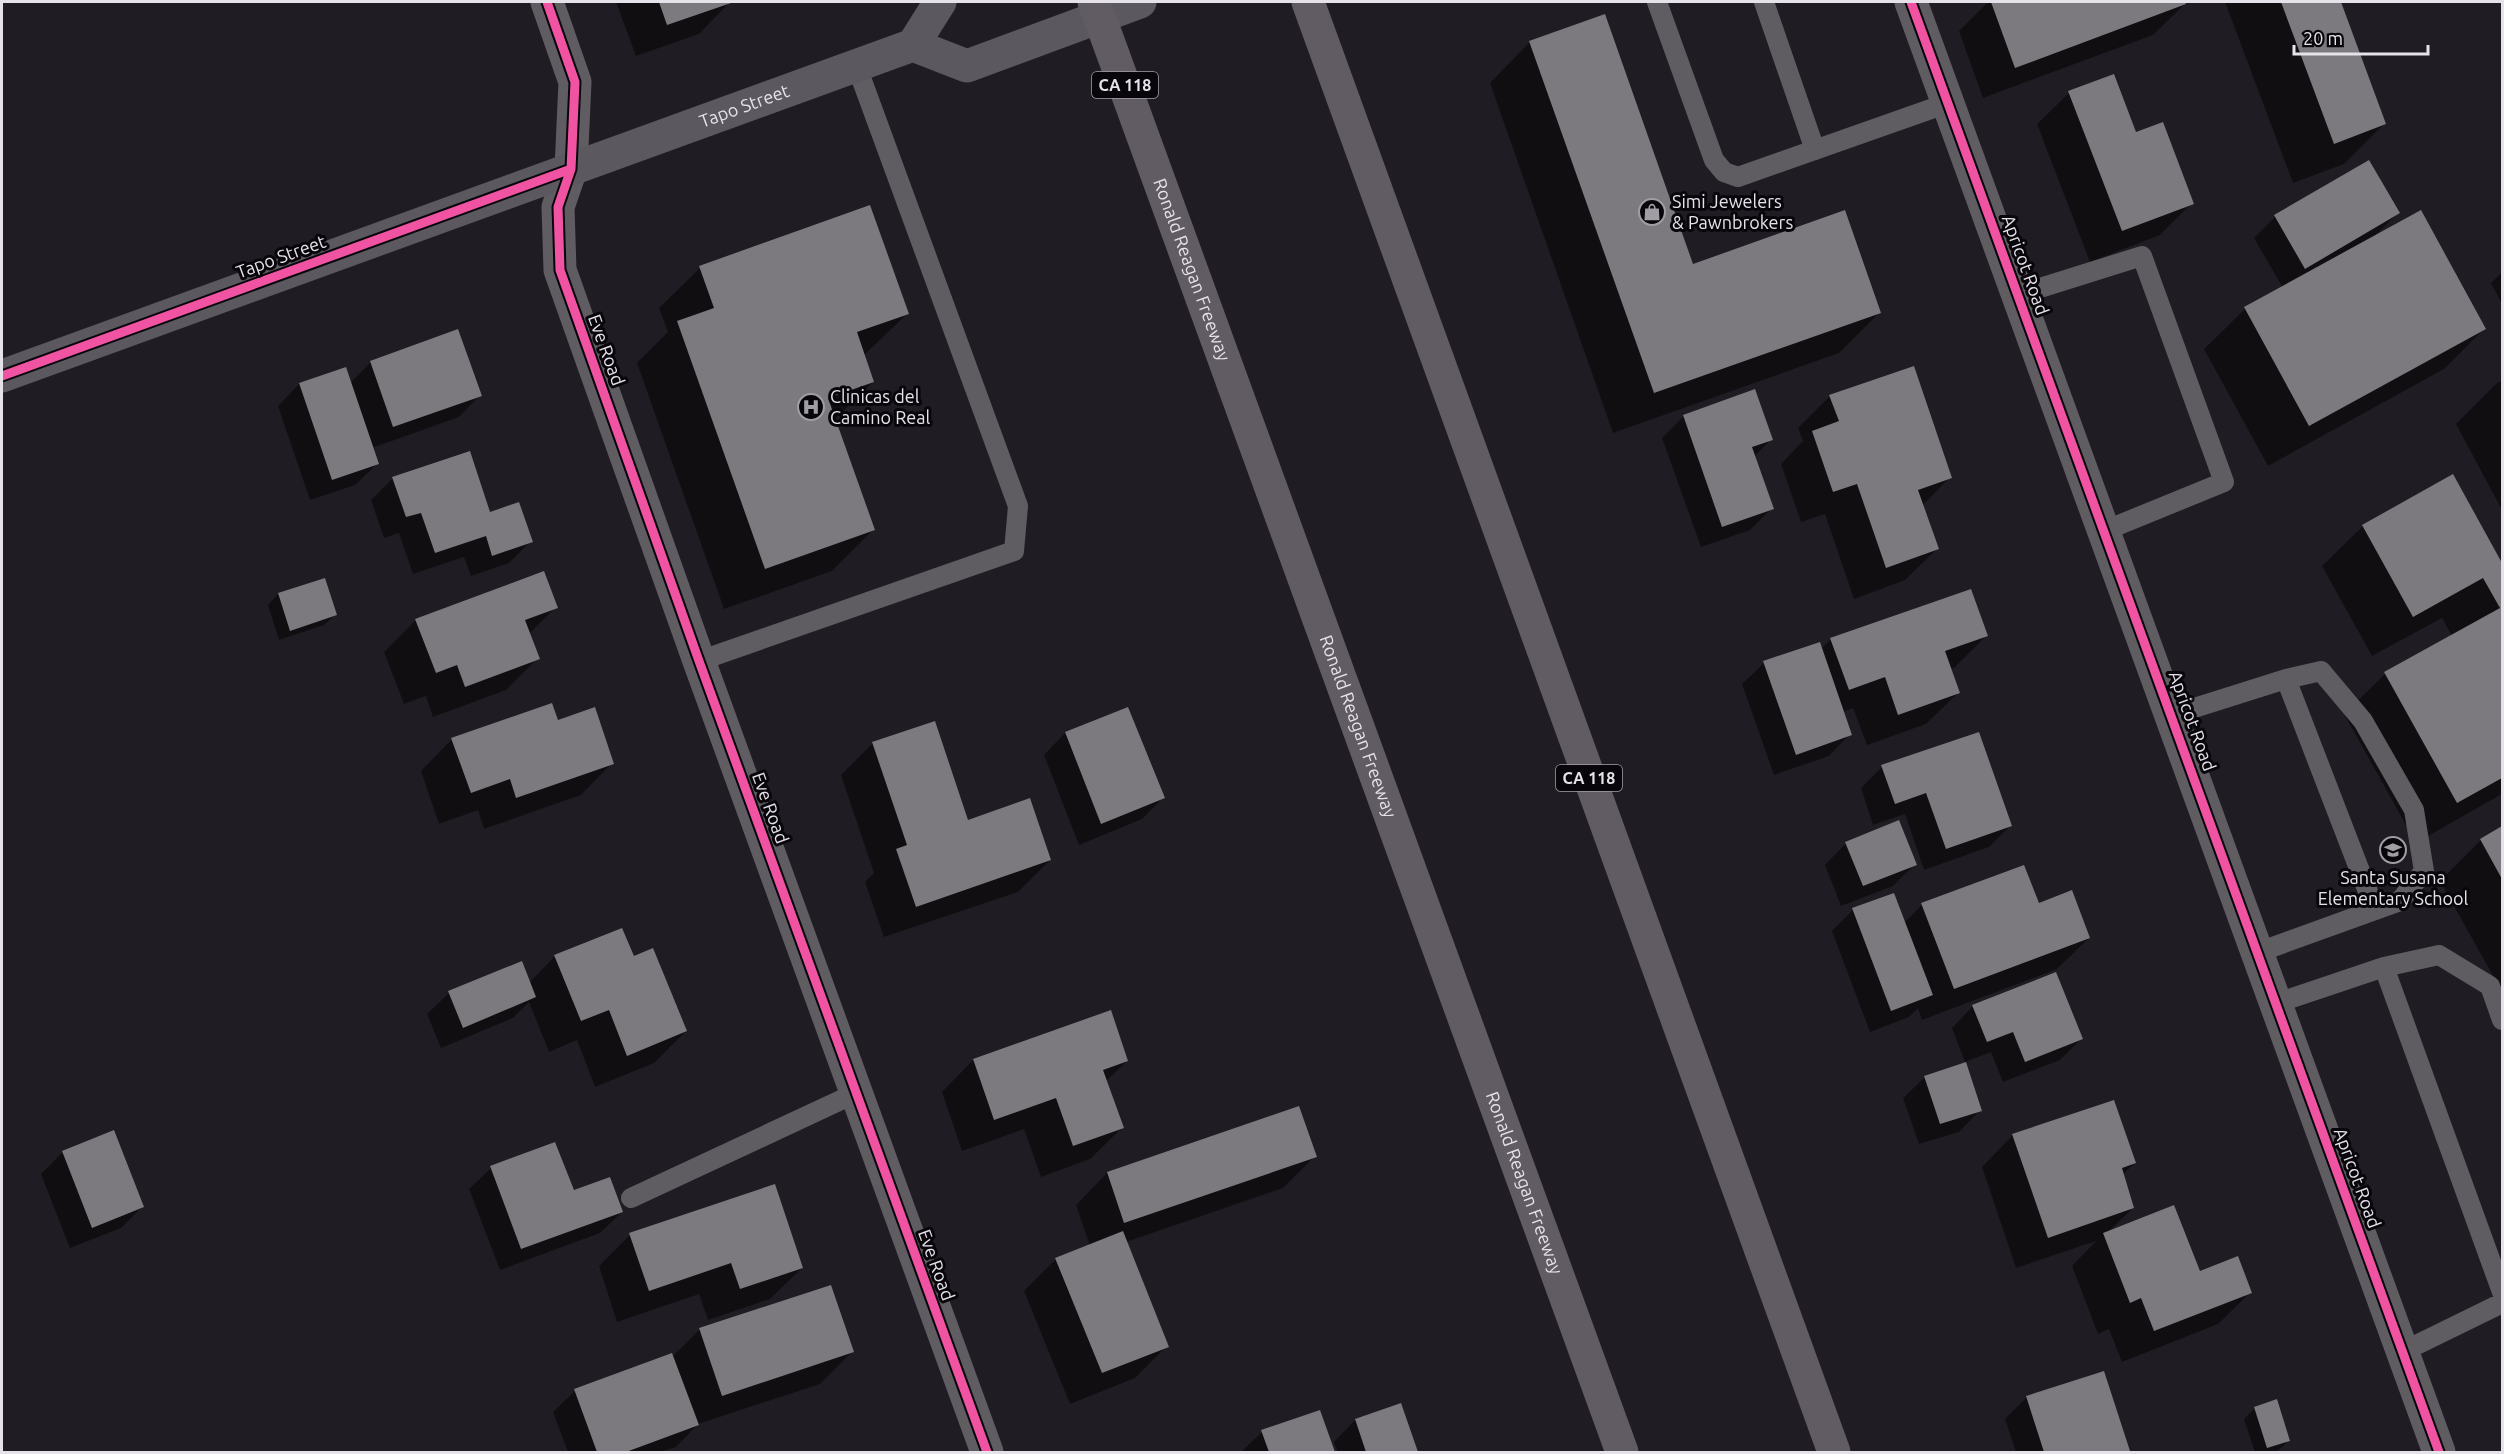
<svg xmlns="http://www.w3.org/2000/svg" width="2504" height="1454" font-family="Ubuntu,sans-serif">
<rect width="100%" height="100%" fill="#201c23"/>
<path fill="#0007" d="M616 2H730L699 34 636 56Z
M1988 2H2184L2185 4 2153 35 1983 98 1959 31Z
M2225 2H2339L2385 123 2344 164 2293 183Z
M1530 42 1692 266 1879 313 1839 353 1613 433 1490 83Z
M2069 93 2135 134 2192 203 2160 235 2090 262 2037 124Z
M2398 213 2374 237 2484 329 2444 369 2268 466 2204 349 2245 309 2283 288 2254 238 2275 217Z
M700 268 907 314 863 356 873 382 834 420 873 530 832 571 724 609 637 363 668 332 659 308Z
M2502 272V304L2491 283Z
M371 362 480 395 459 417 372 448 377 464 355 485 310 500 278 406 299 384 350 383Z
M2502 380V510L2456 424 2496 384Z
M1830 396 1950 477 1922 506 1937 549 1905 580 1854 599 1825 514 1801 522 1781 464 1803 441 1798 428Z
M1684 416 1771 439 1754 457 1772 508 1750 530 1701 547 1662 438Z
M2453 476 2502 566V794L2416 843 2344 714 2385 674 2452 636 2442 618 2372 656 2322 566 2363 526Z
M393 478 489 514 531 541 509 563 471 576 464 557 413 574 399 533 384 538 371 500Z
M324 580 335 615 324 625 279 640 268 605 278 594Z
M556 607 529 634 538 658 506 690 433 717 426 696 404 704 384 652 416 620Z
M1986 636 1954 668 1950 669 1958 693 1926 724 1867 745 1853 708 1843 712 1850 734 1829 756 1774 775 1742 684 1764 663 1821 649 1831 639Z
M1127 709 1163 798 1142 819 1079 845 1044 755 1065 733Z
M558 722 612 763 581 795 484 829 478 810 439 824 421 771 452 739Z
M934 723 967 821 1050 860 1018 892 884 937 865 882 874 873 841 775 872 744Z
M1882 767 2010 826 1989 847 1924 870 1905 814 1873 825 1861 788Z
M2502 828V992L2440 881 2481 840Z
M1846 843 1915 864 1893 886 1841 906 1825 865Z
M1922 905H2038L2089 938 2057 969 1922 1020 1918 1008 1909 1017 1870 1032 1832 931 1853 910 1904 923Z
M555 956 633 958 686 1031 654 1063 595 1087 577 1040 549 1052 529 1002 513 1018 441 1048 427 1014 449 993 521 963 529 983Z
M1973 1006 2081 1039 2060 1060 2003 1082 1991 1052 1965 1062 1952 1028Z
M973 1060 1127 1061 1106 1081 1122 1128 1090 1159 1041 1177 1024 1129 962 1151 942 1092Z
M1925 1077 1980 1110 1959 1132 1919 1144 1903 1098Z
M1298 1108 1315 1156 1283 1188 1126 1242 1167 1346 1135 1378 1070 1404 1024 1291 1056 1259 1090 1246 1076 1205 1107 1173Z
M113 1132 142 1207 121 1228 70 1248 41 1174 62 1153Z
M2013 1135 2135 1163 2122 1175 2133 1208 2108 1232 2199 1273 2250 1293 2218 1324 2122 1362 2109 1329 2098 1334 2072 1266 2096 1241 2016 1268 1982 1167Z
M491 1168 573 1192 622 1212 600 1233 500 1270 469 1189Z
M630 1235 802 1268 770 1299 708 1320 699 1294 617 1322 599 1266Z
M700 1329 852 1352 820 1384 698 1424 676 1447 660 1452H568L553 1412 575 1391 671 1355 672 1357Z
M2027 1397 2128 1450 2126 1452H2016L2005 1419Z
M1400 1404 1417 1452H1338L1334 1442 1355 1420Z
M2255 1408 2288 1441 2278 1451 2255 1452 2244 1419Z
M1319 1412 1333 1452H1241L1262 1432Z"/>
<path fill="#7d7a7f" d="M659 2H734L667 25Z
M1991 2H2185L2186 4 2015 68Z
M2281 2H2341L2386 124 2334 144Z
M1605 14 1693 264 1845 210 1881 313 1654 393 1529 41Z
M2114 74 2136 132 2163 122 2194 204 2122 231 2068 91Z
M2369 160 2400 213 2305 269 2274 215Z
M870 205 909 314 857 332 874 382 828 398 875 530 765 569 677 321 714 308 699 266Z
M2421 210 2486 329 2309 426 2244 307Z
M458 329 482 396 393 427 370 361Z
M1914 366 1952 478 1918 490 1939 549 1886 568 1857 484 1833 492 1812 431 1839 421 1829 395Z
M346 367 379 464 332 480 299 383Z
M1755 389 1773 440 1752 447 1774 509 1722 527 1683 415Z
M470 451 490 512 519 502 533 542 492 556 486 536 435 553 421 513 406 517 392 477Z
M2453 474 2502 563V778L2457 803 2384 672 2500 608 2483 578 2413 617 2362 525Z
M544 571 558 608 525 620 540 659 465 687 457 665 436 673 415 619Z
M325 578 337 615 290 631 278 593Z
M1971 589 1988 636 1945 651 1960 693 1898 715 1885 677 1849 690 1830 638Z
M1820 642 1852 735 1796 755 1763 661Z
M552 703 558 720 595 707 614 764 516 798 510 779 471 793 451 738Z
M1128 707 1165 798 1101 824 1065 732Z
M935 721 968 820 1030 798 1051 860 916 907 896 849 907 845 872 742Z
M1979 732 2012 826 1946 849 1926 793 1895 804 1881 765Z
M1899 820 1917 865 1863 886 1845 842Z
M2502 826V879L2480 839Z
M2024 865 2039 903 2072 890 2090 938 1954 989 1921 903Z
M1894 893 1933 995 1891 1011 1852 908Z
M622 928 634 956 653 948 687 1031 627 1056 609 1010 581 1021 554 955Z
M522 961 536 997 463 1028 448 991Z
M2056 972 2083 1039 2025 1062 2013 1032 1987 1042 1972 1005Z
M1111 1010 1128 1061 1103 1070 1124 1128 1073 1146 1056 1098 994 1120 973 1059Z
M1966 1062 1982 1111 1940 1124 1924 1076Z
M2114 1100 2136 1163 2122 1168 2134 1208 2048 1238 2012 1134Z
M1299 1106 1317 1157 1124 1223 1107 1172Z
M114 1130 144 1207 92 1228 62 1151Z
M555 1142 574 1190 610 1177 623 1212 521 1249 490 1166Z
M775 1184 803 1268 740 1289 731 1263 649 1291 629 1233Z
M2174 1205 2200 1271 2238 1256 2252 1293 2154 1331 2141 1298 2130 1303 2103 1233Z
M1123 1231 1169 1347 1102 1373 1055 1258Z
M831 1285 854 1352 722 1396 699 1328Z
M672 1353 699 1425 626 1452H597L574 1389Z
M2104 1371 2130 1451 2124 1452H2044L2026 1396Z
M2277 1399 2290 1441 2267 1448 2254 1407Z
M1401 1403 1418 1452H1366L1355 1419Z
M1320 1410 1335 1452H1269L1261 1430Z"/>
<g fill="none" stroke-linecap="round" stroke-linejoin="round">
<path stroke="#605d62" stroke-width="20" d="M1657 2 1714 160 1724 172 1738 177 1948 103
M1764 2 1815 150
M2018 295 2142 256 2224 482 2104 531
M699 661 1014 551 1018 506 857 67
M2286 679 2321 671 2363 721 2414 810 2424 871 2400 901 2375 910
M2172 715 2286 679 2375 910 2259 952
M2384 967 2502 1292
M2277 1003 2384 967 2439 955 2490 986 2502 1020
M631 1198 856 1093
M2402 1352 2502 1303"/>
<path stroke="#605d62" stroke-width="33" d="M547 2 575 82 571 169 558 207 560 270 699 661 987 1452
M1911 2 2439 1452"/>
<g stroke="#5c585f" stroke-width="33">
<path d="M913 45 967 66 1140 2"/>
<path id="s1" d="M2 376 913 45 940 2"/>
</g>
<g stroke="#615b64" stroke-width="33">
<path id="s2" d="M1094 2 1622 1452"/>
<path d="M1308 2 1834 1452"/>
</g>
<defs>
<path id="cycleway" d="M547 2 575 82 571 169 558 207 560 270 699 661 987 1452
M1911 2 2439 1452
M2 376 571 169"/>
</defs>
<use href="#cycleway" stroke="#08060b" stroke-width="13"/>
<use href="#cycleway" stroke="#f153a3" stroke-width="9"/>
</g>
<defs>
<symbol id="shop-ring" viewBox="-11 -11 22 22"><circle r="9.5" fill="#08060b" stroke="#a19da4" stroke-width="1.5"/><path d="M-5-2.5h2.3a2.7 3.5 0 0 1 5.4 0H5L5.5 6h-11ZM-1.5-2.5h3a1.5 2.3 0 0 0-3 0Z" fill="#a19da4"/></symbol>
<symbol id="hospital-ring" viewBox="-11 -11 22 22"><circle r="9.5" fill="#08060b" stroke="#a19da4" stroke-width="1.5"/><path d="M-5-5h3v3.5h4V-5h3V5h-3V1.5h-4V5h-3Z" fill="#a19da4"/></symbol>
<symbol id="school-ring" viewBox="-11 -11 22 22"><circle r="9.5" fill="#08060b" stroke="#a19da4" stroke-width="1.5"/><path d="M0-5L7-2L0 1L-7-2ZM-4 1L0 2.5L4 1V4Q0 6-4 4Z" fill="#a19da4"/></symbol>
</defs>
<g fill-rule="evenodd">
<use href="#shop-ring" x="1637" y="197" width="30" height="30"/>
<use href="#hospital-ring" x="796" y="392" width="30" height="30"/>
<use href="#school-ring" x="2378" y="835" width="30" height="30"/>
</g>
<g text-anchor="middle" stroke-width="6" stroke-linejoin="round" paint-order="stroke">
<g fill="#08060b" stroke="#a3a0a7" stroke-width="1.5">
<rect x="1092" y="72" width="66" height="26" rx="4.5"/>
<rect x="1556" y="765" width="66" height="26" rx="4.5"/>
</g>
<g font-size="16" font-weight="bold" fill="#e6e2ea">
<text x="1125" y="91">CA 118</text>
<text x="1589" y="784">CA 118</text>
</g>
<g font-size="18" fill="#e6e2ea" stroke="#08060b">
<text dy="6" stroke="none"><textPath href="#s1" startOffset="790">Tapo Street</textPath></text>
<text transform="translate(281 257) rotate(-20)" y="6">Tapo Street</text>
<text transform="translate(2025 265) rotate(70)" y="6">Apricot Road</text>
<text dy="6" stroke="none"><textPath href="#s2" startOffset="285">Ronald Reagan Freeway</textPath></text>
<text transform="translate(606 350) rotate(70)" y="6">Eve Road</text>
<text transform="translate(2192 721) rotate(70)" y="6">Apricot Road</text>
<text dy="6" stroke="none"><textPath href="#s2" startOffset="771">Ronald Reagan Freeway</textPath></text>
<text transform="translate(770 808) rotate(70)" y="6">Eve Road</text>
<text transform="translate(2357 1178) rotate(70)" y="6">Apricot Road</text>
<text dy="6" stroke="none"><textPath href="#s2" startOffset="1257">Ronald Reagan Freeway</textPath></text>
<text transform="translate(936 1265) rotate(70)" y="6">Eve Road</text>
</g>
<g font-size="18" fill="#e6e2ea" stroke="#08060b" text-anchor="start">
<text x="1672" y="208">Simi Jewelers<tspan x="1672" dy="21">&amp; Pawnbrokers</tspan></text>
<text x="830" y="403">Clinicas del<tspan x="830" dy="21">Camino Real</tspan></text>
<text x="2393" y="884" text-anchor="middle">Santa Susana<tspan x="2393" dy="21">Elementary School</tspan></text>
</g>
</g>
<rect width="2504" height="1454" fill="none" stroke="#e6e2ea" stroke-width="6"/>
<path d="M2294 45v9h134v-9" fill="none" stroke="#e6e2ea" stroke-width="3"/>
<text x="2303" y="45" font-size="18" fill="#e6e2ea" stroke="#08060b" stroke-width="4.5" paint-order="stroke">20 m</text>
</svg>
